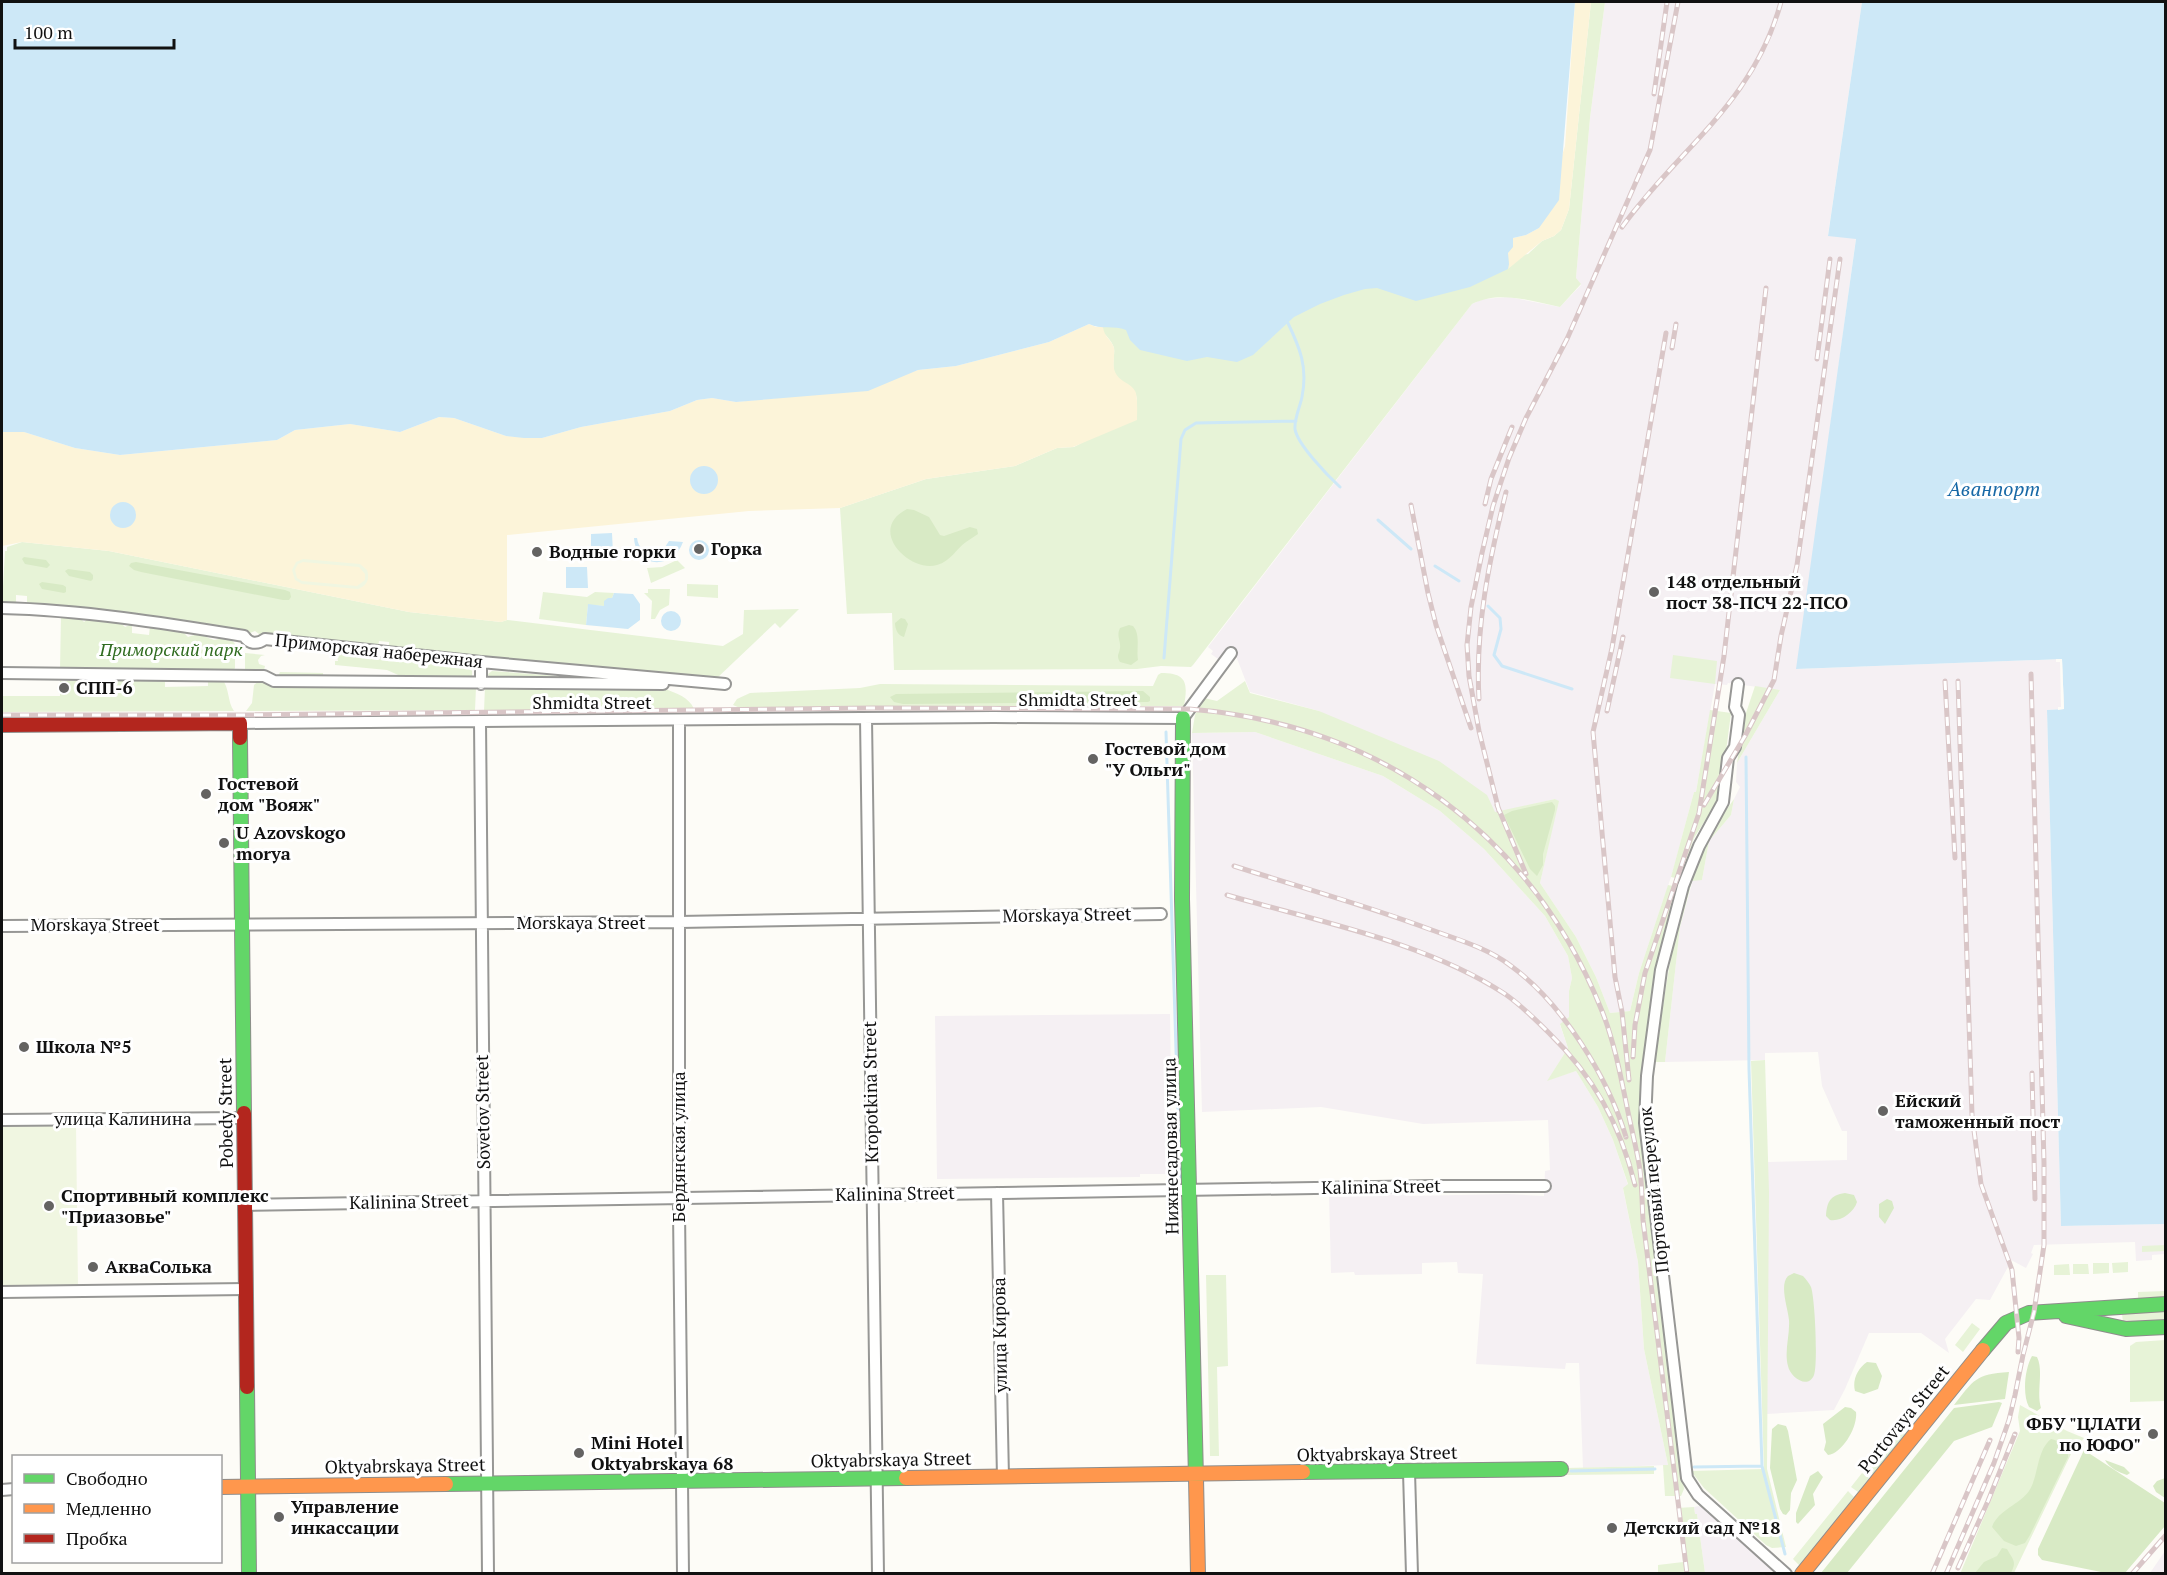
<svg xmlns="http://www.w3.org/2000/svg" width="2167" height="1575" font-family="'PT Serif',serif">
<rect width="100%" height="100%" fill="#fdfcf7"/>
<path fill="#f5f0f3" d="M1605 2H1862L1828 235 1856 238 1797 669 2062 659 2064 709 2047 710 2061 1226 2165 1224V1254L2152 1255V1260L2136 1261 2135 1242 2034 1245 2031 1253 2033 1254 2026 1268 2011 1260 2007 1264 2009 1265 1990 1300 1976 1299 1945 1339 1949 1353 1921 1333H1869L1845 1389 1834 1410 1767 1414 1768 1162 1847 1160V1131H1842L1822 1086 1818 1052 1765 1053V1060L1665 1062 1680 927 1693 880H1702L1709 841 1731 815 1734 799 1740 787 1736 782 1737 763 1780 690 1728 683 1727 685 1715 684 1696 792H1694L1672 874 1639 973 1630 1011 1610 1013 1596 977 1576 937 1540 883 1558 801 1555 799 1495 813 1319 711 1250 692 1236 656 1226 649 1218 659 1211 654 1213 651 1208 647 1472 304 1483 299 1509 297 1560 307 1581 285 1576 278 1590 118Z
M1255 732 1383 776 1440 811 1484 849 1545 916 1568 956 1572 978 1569 991V1017L1560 1025 1568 1048 1548 1080 1576 1071 1598 1107 1613 1140 1628 1185 1623 1189 1638 1262 1644 1349 1668 1465 1583 1468 1579 1363H1566L1565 1369 1476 1364 1483 1274 1458 1273 1457 1262 1422 1263V1274L1355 1275 1354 1272 1331 1273 1329 1195 1407 1194 1409 1196 1508 1194 1544 1196 1545 1171 1550 1170 1548 1120 1423 1124 1321 1107 1202 1112 1192 733Z
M1170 1014 1172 1149H1174L1175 1165H1171V1174H1140V1177L937 1179 935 1016Z
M1705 1505 1706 1512H1711L1775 1567 1769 1573H1705L1697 1514H1695L1694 1507Z
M2165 1550V1573H2150L2165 1551Z"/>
<path fill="#e7f3d7" d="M1591 2H1605L1590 118 1576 278 1581 284 1560 307C1531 301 1500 290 1472 304L1193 665 1191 667 1161 666 1137 669 894 670 892 613 847 614 840 508 926 479 1015 466 1057 448 1074 447 1093 437 1136 404C1141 385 1119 386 1114 371 1112 363 1115 355 1114 348 1112 340 1102 331 1096 327L1528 254 1542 241 1554 236 1561 230 1569 209Z
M22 542 109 551 409 612 501 622 507 620 723 646 743 634 744 610 799 609 780 628 775 623 716 679 482 659 389 648V642L379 641 378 647 259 634 255 631 250 633 27 605V596L16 595V604H2L5 551H7V547Z
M677 560 685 568 651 583 647 568 662 567Z
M687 584 718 585V598L687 596Z
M648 589H670L669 605 660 610 655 619H651L652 601 644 593H648Z
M543 592 587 597 595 592 614 593 612 598 604 606 588 605 586 625 539 619Z
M61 615 80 618 84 622 88 619 121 623 125 627 132 624V633L149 635 150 626 183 632 188 637C200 632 203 636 214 640 222 638 230 636 235 644V668L233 671 60 670Z
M336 651 469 667 472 671V679L405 678 387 670 335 665V661H338Z
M245 653 265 655 261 656 258 660 259 664 265 666 264 670H245Z
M1673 655 1717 661 1715 684 1670 678Z
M492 671 599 679 489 678 488 674Z
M280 672 323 673V679L277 678Z
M1161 673C1187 673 1188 683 1184 706L740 708 733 705 737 699 750 693 860 688 880 684 1153 686 1158 675Z
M208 679H222C230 689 227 701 234 711L2 712V696H60V681L165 680V687L208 686Z
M260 680 270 685 476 688 475 710 246 711 252 703 254 685Z
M1245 681 1250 693 1319 711 1439 761 1487 795 1495 812 1555 799 1559 801 1540 883 1576 937 1596 977 1610 1013 1630 1011 1639 973 1668 885 1678 887 1658 968 1640 1123 1684 1489 1681 1496H1665L1663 1465H1668L1644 1349 1638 1262 1623 1188 1628 1184 1613 1140 1598 1107 1576 1071 1547 1081 1568 1048 1560 1024 1569 1017V991L1572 978 1568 956 1545 916 1484 849 1440 811 1383 776 1255 732 1192 733 1195 715 1204 698 1217 701Z
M1755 686 1780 690 1737 763 1743 722Z
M485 687 665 689C676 693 689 697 694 709L484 711Z
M1710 710 1731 713 1720 797 1694 838 1680 879 1671 877 1694 792H1696Z
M669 712 666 715 482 716V714Z
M479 713V716L2 719V716Z
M1734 799 1731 815 1709 841 1702 880 1692 881 1680 927 1665 1062H1655C1666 987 1674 911 1706 841 1713 826 1725 812 1734 799Z
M1765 1060 1769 1192 1767 1469 1786 1547 1772 1548 1766 1545 1704 1488 1691 1471 1764 1469 1751 1061Z
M2165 1245V1251L2142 1252V1246Z
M2128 1262V1272L2113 1273 2112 1263Z
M2093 1263H2109V1273L2093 1274Z
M2069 1264 2070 1275H2054V1265Z
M2073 1264H2088L2089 1274H2073Z
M1206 1275H1226L1228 1366 1217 1367 1219 1456H1210Z
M2165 1291V1298L2138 1299V1292Z
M2165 1310V1320L2123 1322 2122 1314Z
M1972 1323 1980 1329 1963 1352 1955 1345Z
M2165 1340V1401L2130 1402V1346L2136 1342Z
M2020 1405 2067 1431 2084 1438 2071 1454 2014 1573 1960 1574 2020 1431 2018 1417Z
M1898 1428 1905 1434 1873 1474 1866 1468Z
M1654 1466V1474L1565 1475V1468Z
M1862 1473 1869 1478 1858 1492 1851 1487Z
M1848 1491 1854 1497 1799 1565 1793 1559Z
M1694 1507 1695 1514H1697L1705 1573H1658V1565L1683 1562 1677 1508Z"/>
<path fill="#d8eac5" d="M907 509 914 510 929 517 940 535 944 536 970 527 977 529 978 534C974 537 970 539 966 542 956 549 951 561 937 565 910 573 866 530 907 509Z
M24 557 46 560 50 565 47 568 25 564 22 559Z
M136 562 285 590 290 592 291 597 289 600H283L141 572 134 570 129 566 131 563Z
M68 569 90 572 93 575V579L91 581 69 576 65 571Z
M42 582 63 585 66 587V592L64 593 42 589 39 584Z
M901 618 905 619 908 624 904 637C898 636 895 629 895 623Z
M1129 625 1133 626C1141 635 1136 649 1138 660L1131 665 1120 662C1116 655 1119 655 1120 648 1121 640 1116 637 1120 628Z
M1143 691 1150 697V701L1148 702 903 704 894 702 890 697 896 694Z
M1552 802 1555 806V810L1543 854V865L1537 876 1530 869 1504 815 1512 811Z
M1845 1193 1854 1195 1857 1202C1854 1212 1841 1222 1830 1220L1826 1216C1827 1202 1830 1195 1845 1193Z
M1887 1199 1892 1201 1894 1208 1885 1224 1879 1217V1204Z
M1794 1273 1803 1276C1806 1279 1809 1283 1811 1287 1815 1298 1818 1364 1814 1375 1808 1390 1790 1377 1788 1366 1784 1351 1790 1336 1789 1320 1788 1308 1779 1285 1788 1276Z
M2032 1356 2037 1357C2044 1371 2036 1392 2041 1408L2037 1411 2029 1407C2022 1394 2025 1368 2032 1356Z
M1867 1362 1876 1363 1882 1376 1878 1389 1864 1394 1855 1391C1852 1380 1858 1368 1867 1362Z
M2009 1372 2005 1399 1954 1405C1974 1380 1975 1374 2009 1372Z
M1999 1402 2002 1403 1992 1427 1954 1441 1847 1573H1821L1954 1408Z
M1845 1407 1851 1408 1856 1412C1858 1426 1843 1453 1828 1455L1824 1450 1826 1442 1823 1424Z
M1778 1424 1786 1426 1788 1431 1797 1480 1791 1493 1790 1510 1786 1515 1783 1514 1780 1509 1770 1468 1772 1429Z
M2051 1439C2059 1440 2069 1449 2068 1457L2030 1535 2025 1543 2016 1546 2004 1541 1992 1527C1998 1510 2019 1505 2029 1491 2039 1476 2036 1451 2051 1439Z
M2084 1450 2165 1503V1526L2125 1573H2106L2042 1560 2038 1555V1549Z
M2105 1460 2124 1467 2130 1473 2127 1475C2120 1473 2108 1467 2105 1460Z
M1818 1471 1823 1477 1813 1494 1815 1505 1798 1524 1796 1522V1513L1810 1476Z
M2165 1478H2166L2165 1498 2156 1492 2153 1486 2157 1481Z
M2002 1548 2007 1549C2013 1560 2017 1561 2011 1573H1975L1984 1562 1997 1556Z"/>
<path fill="#fcf4d9" d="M1575 2H1591L1569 209 1561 230 1554 236 1542 241 1508 269C1509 263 1508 261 1508 255 1508 249 1513 245 1513 238L1526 235 1539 228 1565 146Z
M1089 324 1096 327H1103C1104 337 1112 340 1114 348 1115 356 1112 364 1115 372 1119 382 1131 383 1135 391 1138 396 1137 413 1137 420L1073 447 1057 448 1015 466 926 479 840 508 749 511 507 535V620L501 622 409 612 109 551 22 542 2 546V432H24L75 448 120 455 277 440 295 430 350 424 400 432 439 417 454 418 506 436 542 438 581 427 670 411 697 400 712 398 736 402 777 398 897 377 918 370 956 366 1049 342Z"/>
<path fill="#f0f6e1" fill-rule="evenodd" d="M303 559 360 564 367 570C370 579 367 586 358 589L302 584 295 580 292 570 296 562ZM303 562 359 567 365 574V580L357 586 302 581 297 578 295 570 298 564Z
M76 1124 78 1288H2V1125Z"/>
<path fill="#cde8f7" d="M2 2H1575L1559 200 1539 228 1526 235 1513 238V247L1508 253 1509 264 1508 269 1470 287 1416 301 1377 288 1365 289 1344 295 1320 304 1294 317 1253 355 1237 362 1207 357 1187 361 1140 350 1130 340 1126 330C1114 325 1101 330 1089 324L1049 342 956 366 918 370 868 391 736 402 712 398 697 400 670 411 581 427 542 438H524L506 436 454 418 439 417 400 432 350 424 295 430 277 440 120 455 75 448 24 432H2Z
M1862 2H2165V1224L2061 1226 2047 710 2064 709 2062 659 1796 669 1856 239 1828 236Z
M690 480a14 14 0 1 1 28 0a14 14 0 1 1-28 0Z
M110 515a13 13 0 1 1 26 0a13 13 0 1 1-26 0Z
M612 533 613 553 591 554V534Z
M634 538H637C639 552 651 556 663 550L669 541 683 542C673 570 636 569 634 538Z
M689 550a10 10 0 1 1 20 0a10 10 0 1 1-20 0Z
M566 567H587L588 588H566Z
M614 593 633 594 640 604V620L628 629 586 625 588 604 604 606V601L608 598H612Z
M661 621a10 10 0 1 1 20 0a10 10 0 1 1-20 0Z"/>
<path fill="#fdfcf7" d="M2056 659H2062L2064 709 2058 710V707H2061L2060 662H2056Z"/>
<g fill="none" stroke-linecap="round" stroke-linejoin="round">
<path stroke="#cde8f7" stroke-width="3" d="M1287 321C1300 348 1308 367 1302 397 1300 407 1294 419 1295 429 1297 444 1328 476 1340 487
M1378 520 1411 549
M1435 566 1459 581
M1488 606 1500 618 1501 629 1494 655 1502 666 1572 689
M1164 658 1181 439 1185 430 1196 423 1296 421
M1166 732 1180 1177
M1746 757 1749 1069 1762 1466 1785 1554
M1694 1467 1761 1466
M1571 1471 1655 1469"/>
<defs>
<path id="street" d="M2 608C82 610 164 623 244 636 249 644 257 645 265 639L481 662 725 684
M2 673 264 676 274 681 663 684
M481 684V662
M1738 684 1735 707 1739 715 1735 747 1728 758 1723 802 1699 846 1683 886 1661 970 1647 1076 1645 1123 1687 1478 1698 1495 1786 1574
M866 718 878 1574
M679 720V1210L683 1574
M480 722 488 1574
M240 723 994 717 1183 718 1231 653
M2 926 679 922 1161 914
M2 1120 244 1118
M997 1193 1003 1477
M245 1205 1435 1186H1545
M2 1292 246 1289
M1409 1472 1412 1574
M2 1490 14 1489"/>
<path id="fast" d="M1183 718 1182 899 1196 1478
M240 738 244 1113
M2066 1316 2126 1329 2166 1327
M1983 1350 2006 1323 2029 1313 2166 1304
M247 1387 249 1574
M1303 1472 1561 1469
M446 1484 906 1478"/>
<path id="slow" d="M906 1478 1303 1472
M1196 1478 1198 1574
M220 1487 446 1484
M1802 1574 1983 1350"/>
<path id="jam" d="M2 725 240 723V738
M244 1113 247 1387"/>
</defs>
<use href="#street" stroke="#979795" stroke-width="14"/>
<use href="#fast" stroke="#8e8d8b" stroke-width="16"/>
<use href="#slow" stroke="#8e8d8b" stroke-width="16"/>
<use href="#jam" stroke="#8e8d8b" stroke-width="16"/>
<use href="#street" stroke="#fffffe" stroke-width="10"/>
<use href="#fast" stroke="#63d668" stroke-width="14"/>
<use href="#slow" stroke="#ff974d" stroke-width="14"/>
<use href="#jam" stroke="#b3261e" stroke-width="14"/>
<defs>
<path id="rail" d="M1654 94 1667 2
M1622 227C1680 147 1753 104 1781 2
M1672 348 1676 324
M1817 359 1830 259
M1485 504 1491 479 1512 427
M1411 505 1428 593 1436 625 1471 728
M1945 681 1955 858
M1958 681 1972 1115 1981 1184 2012 1270 2019 1338 2018 1352
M1479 699C1475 628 1489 561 1506 492
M1607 711 1623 637
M2 715H240L874 708 1189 709C1380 724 1531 833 1602 1011 1615 1044 1621 1078 1628 1112 1632 1131 1637 1151 1640 1170 1642 1186 1642 1203 1643 1220L1687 1574
M1497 805 1526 874
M1704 805 1745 736 1774 680 1781 636 1797 565 1840 259
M1499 811 1479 731 1469 676 1467 645 1471 607 1482 553 1493 506 1509 458 1526 418 1567 339 1650 150 1678 2
M1234 866C1299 887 1365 905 1429 929 1456 939 1488 948 1511 966 1562 1003 1608 1077 1626 1137
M1227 895C1316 921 1426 942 1505 994 1521 1005 1535 1019 1549 1033 1594 1077 1620 1124 1635 1185
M1633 1057 1635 1025 1645 973 1699 813 1724 656 1766 288
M2032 1073 2035 1199
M1629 1080 1622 1012 1615 977 1593 732 1612 648 1666 333
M1958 1568 1988 1501 2015 1434
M1932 1574 1990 1440
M1946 1574 1994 1463 2009 1420 2015 1395 2023 1355 2034 1312 2044 1245V1163L2031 674
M2132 1574 2166 1535"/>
</defs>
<use href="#rail" stroke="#d9c6c7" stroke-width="5"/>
<use href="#rail" stroke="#fff" stroke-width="3" stroke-dasharray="9" stroke-linecap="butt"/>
</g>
<g fill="#646362" stroke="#fff" stroke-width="2">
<circle cx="699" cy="549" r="6"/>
<circle cx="537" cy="552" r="6"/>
<circle cx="1654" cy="592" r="6"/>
<circle cx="64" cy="688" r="6"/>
<circle cx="1093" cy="759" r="6"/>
<circle cx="206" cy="794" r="6"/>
<circle cx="224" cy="843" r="6"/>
<circle cx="24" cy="1047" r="6"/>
<circle cx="1883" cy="1111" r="6"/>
<circle cx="49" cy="1206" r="6"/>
<circle cx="93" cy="1267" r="6"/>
<circle cx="2153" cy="1434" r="6"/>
<circle cx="579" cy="1453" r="6"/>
<circle cx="279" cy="1517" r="6"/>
<circle cx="1612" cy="1528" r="6"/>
</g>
<g text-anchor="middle" stroke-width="6" stroke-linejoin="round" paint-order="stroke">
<g font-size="18" font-weight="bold" fill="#111" stroke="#fff" text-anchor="start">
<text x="711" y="555">Горка</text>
<text x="549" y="558">Водные горки</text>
<text x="1666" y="588">148 отдельный<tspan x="1666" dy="21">пост 38-ПСЧ 22-ПСО</tspan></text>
<text x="76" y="694">СПП-6</text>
<text x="1105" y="755">Гостевой дом<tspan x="1105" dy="21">"У Ольги"</tspan></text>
<text x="218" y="790">Гостевой<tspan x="218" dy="21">дом "Вояж"</tspan></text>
<text x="236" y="839">U Azovskogo<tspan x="236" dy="21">morya</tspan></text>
<text x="36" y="1053">Школа №5</text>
<text x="1895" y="1107">Ейский<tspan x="1895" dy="21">таможенный пост</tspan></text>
<text x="61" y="1202">Спортивный комплекс<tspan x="61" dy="21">"Приазовье"</tspan></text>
<text x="105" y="1273">АкваСолька</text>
<text x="2141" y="1430" text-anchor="end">ФБУ "ЦЛАТИ<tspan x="2141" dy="21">по ЮФО"</tspan></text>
<text x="591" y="1449">Mini Hotel<tspan x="591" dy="21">Oktyabrskaya 68</tspan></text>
<text x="291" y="1513">Управление<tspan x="291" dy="21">инкассации</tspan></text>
<text x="1624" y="1534">Детский сад №18</text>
</g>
<g font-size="18" font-style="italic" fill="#2f6b1f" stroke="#fff">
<text x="171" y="656">Приморский парк</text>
</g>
<g font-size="18" fill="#111" stroke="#fff">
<text transform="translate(379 651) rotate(6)" y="6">Приморская набережная</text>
<text x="1078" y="706">Shmidta Street</text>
<text x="592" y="709">Shmidta Street</text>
<text transform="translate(1067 915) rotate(-1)" y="6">Morskaya Street</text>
<text x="581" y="929">Morskaya Street</text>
<text x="95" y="931">Morskaya Street</text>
<text transform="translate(871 1092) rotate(-91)" y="6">Kropotkina Street</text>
<text transform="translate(483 1112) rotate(-91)" y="6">Sovetov Street</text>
<text transform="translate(226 1113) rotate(-91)" y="6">Pobedy Street</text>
<text x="123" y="1125">улица Калинина</text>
<text transform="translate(1171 1146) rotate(-91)" y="6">Нижнесадовая улица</text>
<text transform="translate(679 1147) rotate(-90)" y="6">Бердянская улица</text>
<text transform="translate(1381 1187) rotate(-1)" y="6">Kalinina Street</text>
<text transform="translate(1654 1190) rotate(-96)" y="6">Портовый переулок</text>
<text transform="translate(895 1194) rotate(-1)" y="6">Kalinina Street</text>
<text transform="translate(409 1202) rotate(-1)" y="6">Kalinina Street</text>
<text transform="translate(1000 1335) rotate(-91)" y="6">улица Кирова</text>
<text transform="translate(1904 1419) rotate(-51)" y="6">Portovaya Street</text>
<text transform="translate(1377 1454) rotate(-1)" y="6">Oktyabrskaya Street</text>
<text transform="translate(891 1460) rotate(-1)" y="6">Oktyabrskaya Street</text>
<text transform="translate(405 1466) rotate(-1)" y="6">Oktyabrskaya Street</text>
</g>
<g font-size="20" font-style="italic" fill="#1768a6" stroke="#fff">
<text x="1994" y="496">Аванпорт</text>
</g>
</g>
<rect width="2167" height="1575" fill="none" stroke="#111111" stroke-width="6"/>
<rect x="12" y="1455" width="210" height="108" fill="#ffffff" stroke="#a0a0a0" stroke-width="1.5"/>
<rect x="24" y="1474" width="30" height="9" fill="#63d668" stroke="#a0a0a0" stroke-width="1.5"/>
<text x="66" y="1485" font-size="18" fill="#111111">Свободно</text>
<rect x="24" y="1504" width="30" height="9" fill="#ff974d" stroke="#a0a0a0" stroke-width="1.5"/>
<text x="66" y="1515" font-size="18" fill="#111111">Медленно</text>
<rect x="24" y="1534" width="30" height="9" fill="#b3261e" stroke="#a0a0a0" stroke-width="1.5"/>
<text x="66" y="1545" font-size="18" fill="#111111">Пробка</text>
<path d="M15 39v9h159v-9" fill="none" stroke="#111111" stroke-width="3"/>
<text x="24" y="39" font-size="18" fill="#111111" stroke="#ffffff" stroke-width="4.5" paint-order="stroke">100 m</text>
</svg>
